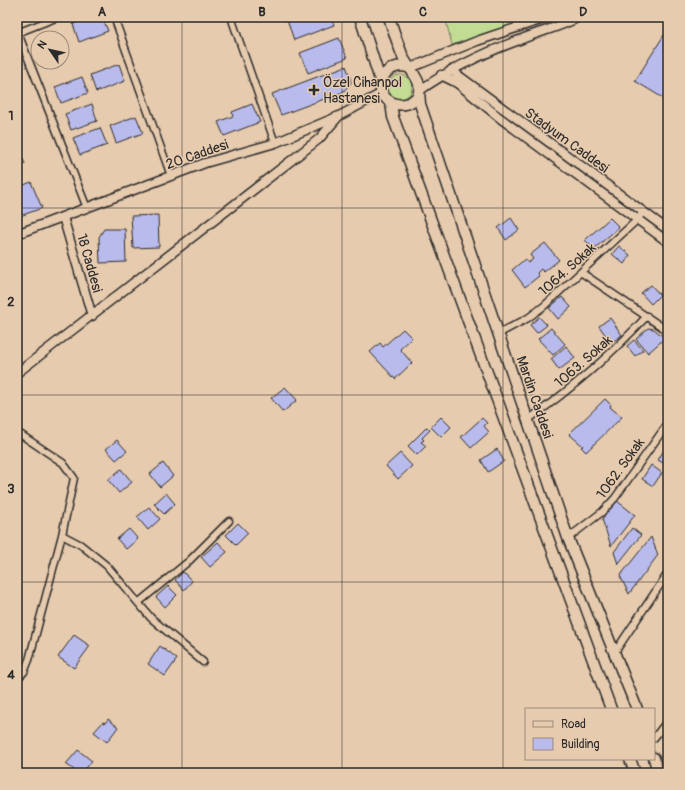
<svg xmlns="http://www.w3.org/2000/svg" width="685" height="790" font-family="Pangolin,sans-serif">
<rect width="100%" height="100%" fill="#e7cbae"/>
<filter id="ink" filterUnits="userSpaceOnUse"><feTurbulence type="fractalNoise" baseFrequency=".025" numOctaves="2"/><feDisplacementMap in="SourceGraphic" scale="8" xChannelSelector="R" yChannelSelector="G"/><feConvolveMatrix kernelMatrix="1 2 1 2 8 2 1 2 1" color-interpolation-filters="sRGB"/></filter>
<g filter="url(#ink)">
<path fill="#c2dc93" stroke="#76845f" d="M445 17H534L452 45Z
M388 87a12 12 0 1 1 24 0a12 12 0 1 1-24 0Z"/>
<path fill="#b9bbed" stroke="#2b2b2b" d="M91 17H102L108 31 79 42 73 24Z
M295 17H331L334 25 294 40 287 20Z
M664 35 668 37V89L663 98 635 81Z
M339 38 347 58 308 73 300 53Z
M119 64 125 81 96 92 90 75Z
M346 66 350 77 351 83 343 92 281 115 272 94Z
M82 77 88 93 61 103 55 87Z
M92 104 97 121 71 130 65 114Z
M252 104 260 122 224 136 218 122 233 116 232 112Z
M136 116 143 133 116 143 110 126Z
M100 128 107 145 80 155 73 138Z
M17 144 25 164 17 167Z
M31 182 42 208 20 216 17 210V188Z
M158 215 159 247 133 248 131 216Z
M511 218 519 230 506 240 498 228Z
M610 218 619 227 594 249 585 240Z
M104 229H125L126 262 100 263 99 237Z
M545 243 559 260 544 272 541 269 537 273 539 276 525 287 512 270 525 259 528 263 533 259 530 255Z
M619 246 630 255 624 264 612 254Z
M651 285 660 295 651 304 641 293Z
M562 297 571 307 558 319 549 308Z
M539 317 547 325 537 333 530 325Z
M610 318 622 335 611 343 599 326Z
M551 328 565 344 553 355 538 339Z
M648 328 654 329 665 338 648 353 636 339Z
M403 329 412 338 400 349 412 363 395 379 370 352 380 343 383 347Z
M634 340 643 350 635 356 627 346Z
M566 346 575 358 559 370 551 359Z
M285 387 297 400 283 412 271 398Z
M605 399 611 405 610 407 622 417 586 452 581 447 583 446 569 434Z
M441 417 451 427 441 437 431 427Z
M482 418 487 423 484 426 489 432 471 448 461 437Z
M427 427 430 430 422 438 424 440 421 442 426 446 417 455 408 446Z
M117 440 127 451 116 460 106 449Z
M665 448 668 450V466L658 460Z
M497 449 504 461 488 472 481 460Z
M400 453 412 466 398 479 386 466Z
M163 463 173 476 160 487 150 474Z
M651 465 662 473 653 486 642 479Z
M121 469 132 482 119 493 108 480Z
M166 493 175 504 164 514 154 504Z
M617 501 635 515 611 546 602 519Z
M149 507 160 519 148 530 137 517Z
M238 523 248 533 236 545 226 535Z
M632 528 641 535 618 564 614 552Z
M129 529 138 539 126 549 117 539Z
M651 537 658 555 629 594 620 576Z
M218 542 227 552 210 567 201 557Z
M183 572 192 581 184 590 175 580Z
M168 586 177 595 165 607 156 597Z
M74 635 90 646 74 668 58 657Z
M160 646 177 659 165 676 148 664Z
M108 719 118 727 107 742 94 732 103 722 105 723Z
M78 750 92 761 82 773H78L66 764Z"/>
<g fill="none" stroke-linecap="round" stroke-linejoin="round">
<defs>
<path id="minor" d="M114 17 171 176
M231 17 275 143
M17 33 58 17
M18 33 87 208
M582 273 668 331
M498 334 528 318 544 306 637 220 643 212
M529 419C573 388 610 356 647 316
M17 432 63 463 74 478 62 535 29 660 24 672 17 679
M62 535 81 545 107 566 151 618 203 662
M568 538 602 512 615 498 668 423
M138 603 189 561 229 521
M615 652 668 573
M654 738 668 720"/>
<path id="tertiary" d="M410 68 477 41 549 17
M451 70 668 230
M441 75 457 83 500 118 668 242
M419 91C450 69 486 52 522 39 541 31 561 27 579 17
M63 217 92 316
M17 234 205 163 275 143 339 116 382 93
M17 373 319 139 339 116"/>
<path id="trunk" d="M360 17 381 83
M389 17C393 30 398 44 403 57 409 71 434 90 409 103 403 105 396 105 391 102 369 90 385 59 410 68
M419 91 420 104 568 538 637 709
M391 103 393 117 611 709
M654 758 658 773
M630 759 635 773"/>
</defs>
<use href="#minor" stroke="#2b2b2b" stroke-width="9"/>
<use href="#tertiary" stroke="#2b2b2b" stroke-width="11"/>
<use href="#trunk" stroke="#2b2b2b" stroke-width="13"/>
<use href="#minor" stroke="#e7cbae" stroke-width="6"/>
<use href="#tertiary" stroke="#e7cbae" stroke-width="8"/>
<use href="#trunk" stroke="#e7cbae" stroke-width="10"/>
</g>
</g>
<path fill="none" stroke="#2b2b2b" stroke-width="1" stroke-opacity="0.55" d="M182 17V773M342 17V773M503 17V773M17 208H668M17 395H668M17 582H668"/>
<path fill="#2b2b2b" stroke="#e7cbae" stroke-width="1.5" d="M312 84h4v4h4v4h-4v4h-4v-4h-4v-4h4z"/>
<g text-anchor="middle" stroke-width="3" stroke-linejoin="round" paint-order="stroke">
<g font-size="14" fill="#2b2b2b" stroke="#e7cbae" text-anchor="start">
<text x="323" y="87">Özel Cihanpol<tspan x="323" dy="16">Hastanesi</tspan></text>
</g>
<g font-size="14" fill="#2b2b2b" stroke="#e7cbae">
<text transform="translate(567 140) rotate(36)" y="5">Stadyum Caddesi</text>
<text transform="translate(197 154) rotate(-19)" y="5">20 Caddesi</text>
<text transform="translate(90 263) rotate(74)" y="5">18 Caddesi</text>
<text transform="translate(567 269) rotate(-42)" y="5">1064. Sokak</text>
<text transform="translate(583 361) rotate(-41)" y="5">1063. Sokak</text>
<text transform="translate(535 397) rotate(71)" y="5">Mardin Caddesi</text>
<text transform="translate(620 468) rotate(-54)" y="5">1062. Sokak</text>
</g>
</g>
<rect width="685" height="790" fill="none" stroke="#e7cbae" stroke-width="44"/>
<rect x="525" y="708" width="130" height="52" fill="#e7cbae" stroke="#9c8b7a"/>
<rect x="533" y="721" width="20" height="6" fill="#e7cbae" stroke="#9c8b7a"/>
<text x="561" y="728" font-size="12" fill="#2b2b2b">Road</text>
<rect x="533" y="738" width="20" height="12" fill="#b9bbed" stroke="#9c8b7a"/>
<text x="561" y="748" font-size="12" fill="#2b2b2b">Building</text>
<g transform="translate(50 50) rotate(304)"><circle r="19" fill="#e7cbae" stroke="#9c8b7a"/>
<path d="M0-3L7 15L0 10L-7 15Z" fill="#2b2b2b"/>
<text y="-6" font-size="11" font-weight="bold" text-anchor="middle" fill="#2b2b2b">N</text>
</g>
<rect x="22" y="22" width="641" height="746" fill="none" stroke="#2b2b2b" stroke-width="1.5"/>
<g font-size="13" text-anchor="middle" font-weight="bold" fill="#2b2b2b">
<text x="102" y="16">A</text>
<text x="262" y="16">B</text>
<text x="423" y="16">C</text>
<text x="583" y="16">D</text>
<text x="11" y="120">1</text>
<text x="11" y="306">2</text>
<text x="11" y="493">3</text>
<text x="11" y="679">4</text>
</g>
</svg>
